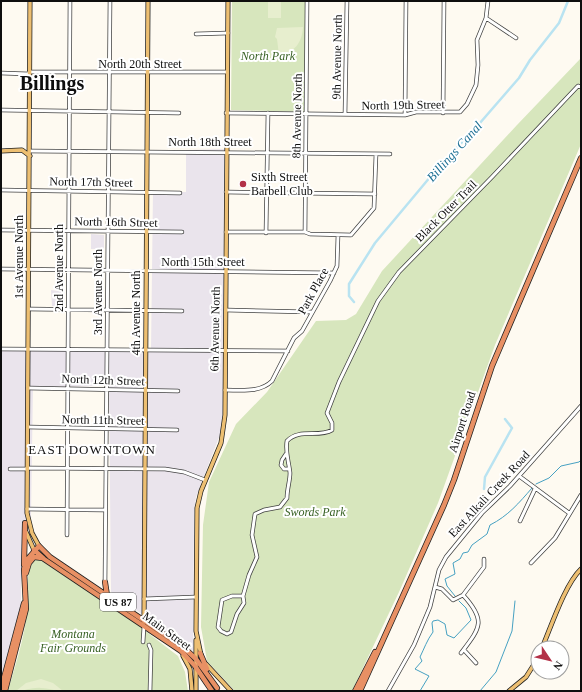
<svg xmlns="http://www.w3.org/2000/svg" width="582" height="692" font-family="Georgia,serif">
<rect width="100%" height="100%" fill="#fefaf1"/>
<path fill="#eae4ec" d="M224 149 223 412 221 432 196 497 194 512 193 651 111 592 109 386 33 387 31 514 21 582V607L1 680V351L151 350 153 192H186V150Z
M91 234 104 235V249H91Z
M51 290 65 292 64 306H52Z"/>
<path fill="#d7e6bd" d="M232 1H305V112L231 110Z
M581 58V144L495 345 438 503 399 592 352 691H235L207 661 201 627 203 525 209 482 236 424 267 392 316 321 346 320 356 314 382 271 517 125Z
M39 559 135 623 178 656 185 672 188 691H8C17 659 28 628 28 595 28 582 26 570 35 560Z"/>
<path fill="#e7eece" d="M268 1H281V18H268Z
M303 27C302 43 295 52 279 55L277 39 275 37 277 28Z
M41 679 53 683 63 691C54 691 49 688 41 688 33 687 25 691 16 691L26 683Z"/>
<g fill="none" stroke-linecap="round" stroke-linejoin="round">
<path stroke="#46a1c2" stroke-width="1" d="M536 484 549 478 561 466 579 462 581 460
M455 596 447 586 445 579 455 574 453 563 460 559 463 553 468 552 472 545 487 534 490 525C508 516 519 503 532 488
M420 691 429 676 415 669 422 661 420 657C424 649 427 640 433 632L432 623 433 621 438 620 445 624 447 635 454 638 471 620 466 608 459 601
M480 691 496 672 512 631 515 601"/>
<path stroke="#b9e3f1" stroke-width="2.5" d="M354 302 349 296V284L375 243 441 164 473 131 519 78 530 60 559 23 568 1
M484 489 485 477 512 428 505 419"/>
<defs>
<path id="minor" d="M486 18 516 38
M196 34 228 33
M29 72H226
M1 73 29 74
M1 110 179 113
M226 113 405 115 416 112H460L467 104 476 85 478 65 477 40 486 18 488 1
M443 113 444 1
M345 114 347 1
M405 115 406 1
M30 151 390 154
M1 190 180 193
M226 192 375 194
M1 230 182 232
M226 232H305L310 234 351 235 374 208 376 154
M305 232 307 1
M266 233 268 113
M1 269 334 273
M29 309 182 311
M226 310 311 312
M1 349 288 351
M28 388 178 391
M225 390C241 390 260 393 272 381L294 338 302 331 330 281 337 266 338 235
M28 427 177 430
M286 454 282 460 281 465 284 469H289
M27 468 165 469 184 472 205 480
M10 469H27
M519 476 569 513
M27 509 105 510
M520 521 535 489
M67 535 70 1
M531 563 555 538 581 495
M105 582 110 1
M435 587 442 589 453 600 463 595 484 567V559
M243 596H232L222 600 218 627 221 631 227 634 231 632 237 614 244 603 243 596 249 575 257 557 252 535 255 514 264 510 280 507 287 498C287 489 290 481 290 473 289 462 285 452 287 441 299 428 319 438 332 430V423L327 413 339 382 378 301 399 272 492 177 578 86 581 87
M144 599 196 597
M143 642 144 626
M149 645 151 650 150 691
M464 650 476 663
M461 653C480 628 487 621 463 595
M388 691 414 645 430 607 439 570 446 557 482 513 510 486 581 406"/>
<path id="major" d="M30 1 27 513 32 533 39 546
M1 151 22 150 30 156
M26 532 34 550
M144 622 148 1
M542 648C551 627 565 584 581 569
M201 655 196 631 197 508 201 491 221 443 225 415 228 1
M183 656 190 669 192 691
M206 664 231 691
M196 691V640
M509 691 526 677 538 658"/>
<path id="highway" d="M34 550 44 559 181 651 195 666 212 691
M24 565 25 523
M26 573 29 563 34 557 42 558
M105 582 107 595
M200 653 207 669
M1 689 24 603
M5 691 26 609 24 569 27 560 39 546 50 557 183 647 196 659 217 688
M355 691 375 652
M360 691 444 505 454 480 492 366 581 158"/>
</defs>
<use href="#minor" stroke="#414141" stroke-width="4.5"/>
<use href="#major" stroke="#1f1f1f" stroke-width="5"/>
<use href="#highway" stroke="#1f1f1f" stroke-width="6"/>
<use href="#minor" stroke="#fff" stroke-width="3"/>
<use href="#major" stroke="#edbf72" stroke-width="3.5"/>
<use href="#highway" stroke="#e89064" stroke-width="4.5"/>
</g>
<circle fill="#b33148" stroke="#fff" stroke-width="1.5" cx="243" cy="184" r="4"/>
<g text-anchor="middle" stroke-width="4" stroke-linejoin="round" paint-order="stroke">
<rect fill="#fff" stroke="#565656" stroke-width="1" x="100" y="593" width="36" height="18" rx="3"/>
<g font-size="11" font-weight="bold" fill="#0e0e0e">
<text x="118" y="606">US 87</text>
</g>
<g font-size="12" font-style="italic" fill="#386124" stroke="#fff">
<text x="268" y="60">North Park</text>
<text x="315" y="516">Swords Park</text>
<text x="73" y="638">Montana<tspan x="73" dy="14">Fair Grounds</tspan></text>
</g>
<g font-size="12" fill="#0e0e0e" stroke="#fff">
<text transform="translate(337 57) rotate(-89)" y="4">9th Avenue North</text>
<text x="140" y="68">North 20th Street</text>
<text transform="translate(403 105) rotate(-1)" y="4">North 19th Street</text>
<text transform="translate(297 116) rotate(-89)" y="4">8th Avenue North</text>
<text x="210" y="146">North 18th Street</text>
<text transform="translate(91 182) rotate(1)" y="4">North 17th Street</text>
<text transform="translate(446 211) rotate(-45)" y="4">Black Otter Trail</text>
<text transform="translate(116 222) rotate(1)" y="4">North 16th Street</text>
<text transform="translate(19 257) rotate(-90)" y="4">1st Avenue North</text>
<text x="203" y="266">North 15th Street</text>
<text transform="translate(59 268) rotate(-90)" y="4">2nd Avenue North</text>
<text transform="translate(313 291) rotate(-61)" y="4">Park Place</text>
<text transform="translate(98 292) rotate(-90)" y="4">3rd Avenue North</text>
<text transform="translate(136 313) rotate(-90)" y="4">4th Avenue North</text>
<text transform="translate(215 329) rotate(-89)" y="4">6th Avenue North</text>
<text transform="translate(103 380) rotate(2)" y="4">North 12th Street</text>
<text transform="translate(103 420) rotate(1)" y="4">North 11th Street</text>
<text transform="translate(462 422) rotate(-72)" y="4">Airport Road</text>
<text transform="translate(489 494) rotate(-47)" y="4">East Alkali Creek Road</text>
<text transform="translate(167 631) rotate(36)" y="4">Main Street</text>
</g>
<g font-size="12" fill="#0e0e0e" stroke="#fff" text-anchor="start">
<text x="251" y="181">Sixth Street<tspan x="251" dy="14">Barbell Club</tspan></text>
</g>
<g font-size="13" font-style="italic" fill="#217296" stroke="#fff">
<text transform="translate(454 151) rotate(-48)" y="5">Billings Canal</text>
</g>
<g font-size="13" letter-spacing="1" fill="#0e0e0e" stroke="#fff">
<text x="92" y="454">EAST DOWNTOWN</text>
</g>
<g font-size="20" font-weight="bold" fill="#0e0e0e" stroke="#fff">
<text x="52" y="90">Billings</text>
</g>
</g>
<rect width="582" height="692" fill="none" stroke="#0e0e0e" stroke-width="4"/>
<g transform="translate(550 660) rotate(125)"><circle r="19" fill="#ffffff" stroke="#9f9f9f"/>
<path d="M0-3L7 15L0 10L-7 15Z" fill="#b33148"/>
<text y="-6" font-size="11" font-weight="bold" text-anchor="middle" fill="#0e0e0e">N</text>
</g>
</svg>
